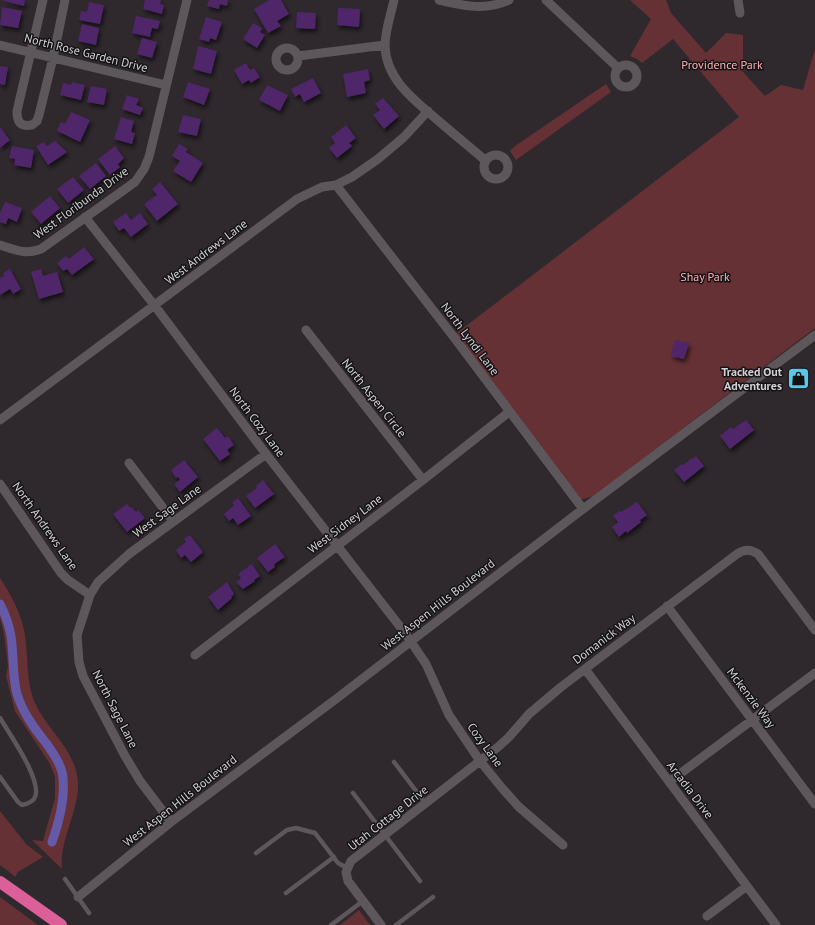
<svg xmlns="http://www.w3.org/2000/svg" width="815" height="925" font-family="'PT Sans',sans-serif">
<defs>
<filter id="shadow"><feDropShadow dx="2" dy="3.5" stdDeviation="2" flood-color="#0009"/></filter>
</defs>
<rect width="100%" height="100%" fill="#2f292e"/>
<path fill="#653135" d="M630 0H666L671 13 706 53 726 33 743 35V72L765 96 781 85 803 90 815 49V328L594 496 576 501 453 336 739 117 673 39 642 63 637 59 630 56 651 19Z
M606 84 611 92 516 160 510 151 515 146Z
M0 578C11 595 20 611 24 630 29 654 25 680 35 703 47 730 76 750 78 782 79 812 59 840 62 869L32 840 43 841 55 798V777L50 764 15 711 6 676 8 666 4 634 0 618Z
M0 811 27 845 43 857 18 872 15 877 7 870 0 865Z
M0 897 38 925H0Z
M359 910 370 925H340Z"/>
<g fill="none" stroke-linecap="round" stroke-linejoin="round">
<path stroke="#645aa8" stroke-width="9" d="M0 604C5 614 9 624 11 636 14 655 12 675 17 694 23 713 34 728 46 743 53 753 63 767 63 779 65 800 59 822 52 842"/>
</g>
<path fill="#4f256b" filter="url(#shadow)" d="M4 0H25L24 6 4 1Z
M145 0H161L160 4 164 5 162 14 143 9Z
M209 0H228L227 6 220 4 219 9 207 6Z
M269 0H281L289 14 277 21 281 26 268 33 254 9Z
M89 2 104 5 100 24 79 20 81 11 87 12Z
M2 7 22 11 18 28 0 25Z
M338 8 360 9 359 27 337 25Z
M297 12 316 13 315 29 296 28Z
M136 16 160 21 158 29 152 28 150 37 132 33Z
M206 17 222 22 216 40 210 38 209 42 199 39Z
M253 23 262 28 260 32 265 35 257 48 243 39Z
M82 24 99 28 96 45 78 41Z
M142 38 157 42 152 58 137 54Z
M198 46 217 51 211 74 193 69Z
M246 63 250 70 254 68 260 77 251 83 249 80 242 84 234 70Z
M0 66 8 67 5 85 0 84Z
M368 69 370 80 364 82 366 93 347 97 343 74Z
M313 78 321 93 304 102 300 94 295 97 291 89Z
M72 82 85 85 81 100 60 95 63 83 71 85Z
M188 82 210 89 204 105 183 97Z
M267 85 288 95 280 111 259 100Z
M91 86 107 89 104 105 87 102Z
M127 95 139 99 136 105 143 108 140 115 122 109Z
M383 98 399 116 384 129 373 115 380 110 375 104Z
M71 112 90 120 80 142 57 131 61 122 65 124Z
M183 115 201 119 197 136 178 132Z
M121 117 134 121 131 132 135 133 132 144 114 139Z
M346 125 356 138 349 143 352 146 337 158 329 148 335 143 331 137Z
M0 127 10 140 0 148Z
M55 141 67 152 48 165 36 146 44 142 47 146Z
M179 144 188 149 186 152 203 163 191 182 173 171 180 161 172 156Z
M12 146 34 150 31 168 14 165 15 159 9 158Z
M115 146 124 158 118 164 120 167 110 175 98 159Z
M96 163 106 176 90 189 79 176Z
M73 177 84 190 68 203 57 189Z
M160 182 178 204 157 221 144 204 157 195 152 189Z
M50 196 60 208 41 224 31 212Z
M5 202 22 208 17 222 8 218 6 224 0 222V213Z
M126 213 131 220 140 213 148 224 131 237 124 228 119 231 113 222Z
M84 247 94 259 72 275 67 269 63 271 57 263 66 256 69 259Z
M10 269 21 289 13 294 10 289 0 295V278L4 276 3 273Z
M41 269 43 276 57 272 63 292 39 299 31 272Z
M675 340 689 343 684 359 671 356Z
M746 420 754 430 730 449 720 436 731 427 733 429Z
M217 428 225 438 228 436 234 445 227 450 230 454 220 461 203 439Z
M696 456 704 466 684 482 674 470 682 464 683 465 692 458 693 459Z
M184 460 198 477 180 492 174 484 180 480 178 477 176 478 171 470Z
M263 480 274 494 255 508 246 496 257 488 256 486Z
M238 498 251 516 238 525 233 518 229 521 224 514 234 505 232 503Z
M637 502 647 515 640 520 641 522 627 533 626 531 619 537 612 527 618 522 613 516 619 511 621 512Z
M127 504 131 508 132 507 136 512 138 510 145 518 127 532 113 514Z
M190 535 203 552 191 562 185 555 181 558 176 550 186 542 184 539Z
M275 544 285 557 277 562 274 565 275 567 268 572 257 558Z
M252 564 260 576 254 580 255 581 243 589 236 582 241 578 238 574Z
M227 582 234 594 231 597 232 598 218 610 208 597Z"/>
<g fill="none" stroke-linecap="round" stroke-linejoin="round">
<path stroke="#5d575c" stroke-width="4.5" d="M0 718C9 733 45 784 34 799 31 803 26 804 22 805L18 802 0 777
M394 762 426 804
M353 793 420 881
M256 853 287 830 296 828 315 833 338 863 347 868
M65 879 89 913
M286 893 334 857
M331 925 363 901
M396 925 433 897"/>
<path stroke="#5d575c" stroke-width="9" d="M43 0 17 111C17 122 20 127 32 125L37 121 39 115 53 58 65 0
M394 0C391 14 385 31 385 46 386 81 417 102 441 123 456 136 471 148 486 161
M439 0C464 6 486 11 509 0
M546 0 618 68
M738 0 740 13
M0 45 166 85
M276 59a11 11 0 1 1 22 0a11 11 0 1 1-22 0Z
M298 56 385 45
M615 76a11 11 0 1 1 22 0a11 11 0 1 1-22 0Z
M484 167a12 12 0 1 1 24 0a12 12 0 1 1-24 0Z
M336 185 453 336 583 509
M85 217 155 306 266 454 405 633 426 664 449 715 480 761 502 788 519 807 563 845
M0 245C16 250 25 255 41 249L135 182 144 169 149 157 187 0
M306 330 423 480
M0 420 297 199 322 187 336 185 352 177 378 159 404 137 428 111
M129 463 173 521
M0 484 61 573 68 580 90 595
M667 606 815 804
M195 655 423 480 509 412
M585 669 776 925
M669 782 815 673
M171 822 140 781 125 756 83 676 79 662 77 635 90 595 98 582 129 554 266 454
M78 897 171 822 336 699 583 509 815 335
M707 916 747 886
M381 925 348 881 346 872 351 861 498 747 509 737 529 714 561 687 737 554C744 549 751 549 758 554L815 630"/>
<path stroke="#db5f98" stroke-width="12" d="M0 882 61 925"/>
</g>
<defs>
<symbol id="shop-square" viewBox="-11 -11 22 22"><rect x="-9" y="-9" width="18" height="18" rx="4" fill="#5cc7e7" stroke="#151315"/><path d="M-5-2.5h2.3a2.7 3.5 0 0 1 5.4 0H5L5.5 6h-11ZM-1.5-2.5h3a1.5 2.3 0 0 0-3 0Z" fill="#111"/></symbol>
</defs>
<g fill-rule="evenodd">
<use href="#shop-square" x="786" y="366" width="25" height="25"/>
</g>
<g text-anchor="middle" stroke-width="3" stroke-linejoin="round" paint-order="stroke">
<g font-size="12" fill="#d3d0d3" stroke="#151315">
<text transform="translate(86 53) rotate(14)" y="4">North Rose Garden Drive</text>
<text transform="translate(81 203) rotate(-36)" y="4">West Floribunda Drive</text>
<text transform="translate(206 252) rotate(-37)" y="4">West Andrews Lane</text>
<text transform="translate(470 339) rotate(53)" y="4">North Lyndi Lane</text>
<text transform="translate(374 398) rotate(52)" y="4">North Aspen Circle</text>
<text transform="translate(257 422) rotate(53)" y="4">North Cozy Lane</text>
<text transform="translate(167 511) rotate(-36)" y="4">West Sage Lane</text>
<text transform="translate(345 524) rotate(-37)" y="4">West Sidney Lane</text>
<text transform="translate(45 526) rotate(55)" y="4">North Andrews Lane</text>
<text transform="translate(438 605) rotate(-38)" y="4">West Aspen Hills Boulevard</text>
<text transform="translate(604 639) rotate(-37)" y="4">Domanick Way</text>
<text transform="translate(751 698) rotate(53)" y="4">Mckenzie Way</text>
<text transform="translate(115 709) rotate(63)" y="4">North Sage Lane</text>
<text transform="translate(485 745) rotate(54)" y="4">Cozy Lane</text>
<text transform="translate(690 790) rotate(53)" y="4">Arcadia Drive</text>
<text transform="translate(180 801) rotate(-38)" y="4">West Aspen Hills Boulevard</text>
<text transform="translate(388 818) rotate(-38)" y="4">Utah Cottage Drive</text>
</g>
<g font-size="12" fill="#fdb1b4" stroke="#151315">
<text x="722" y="69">Providence Park</text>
<text x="705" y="281">Shay Park</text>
</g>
<g font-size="12" font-weight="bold" fill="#d3d0d3" stroke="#151315" text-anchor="end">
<text x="782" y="376">Tracked Out<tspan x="782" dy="14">Adventures</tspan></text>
</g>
</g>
</svg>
